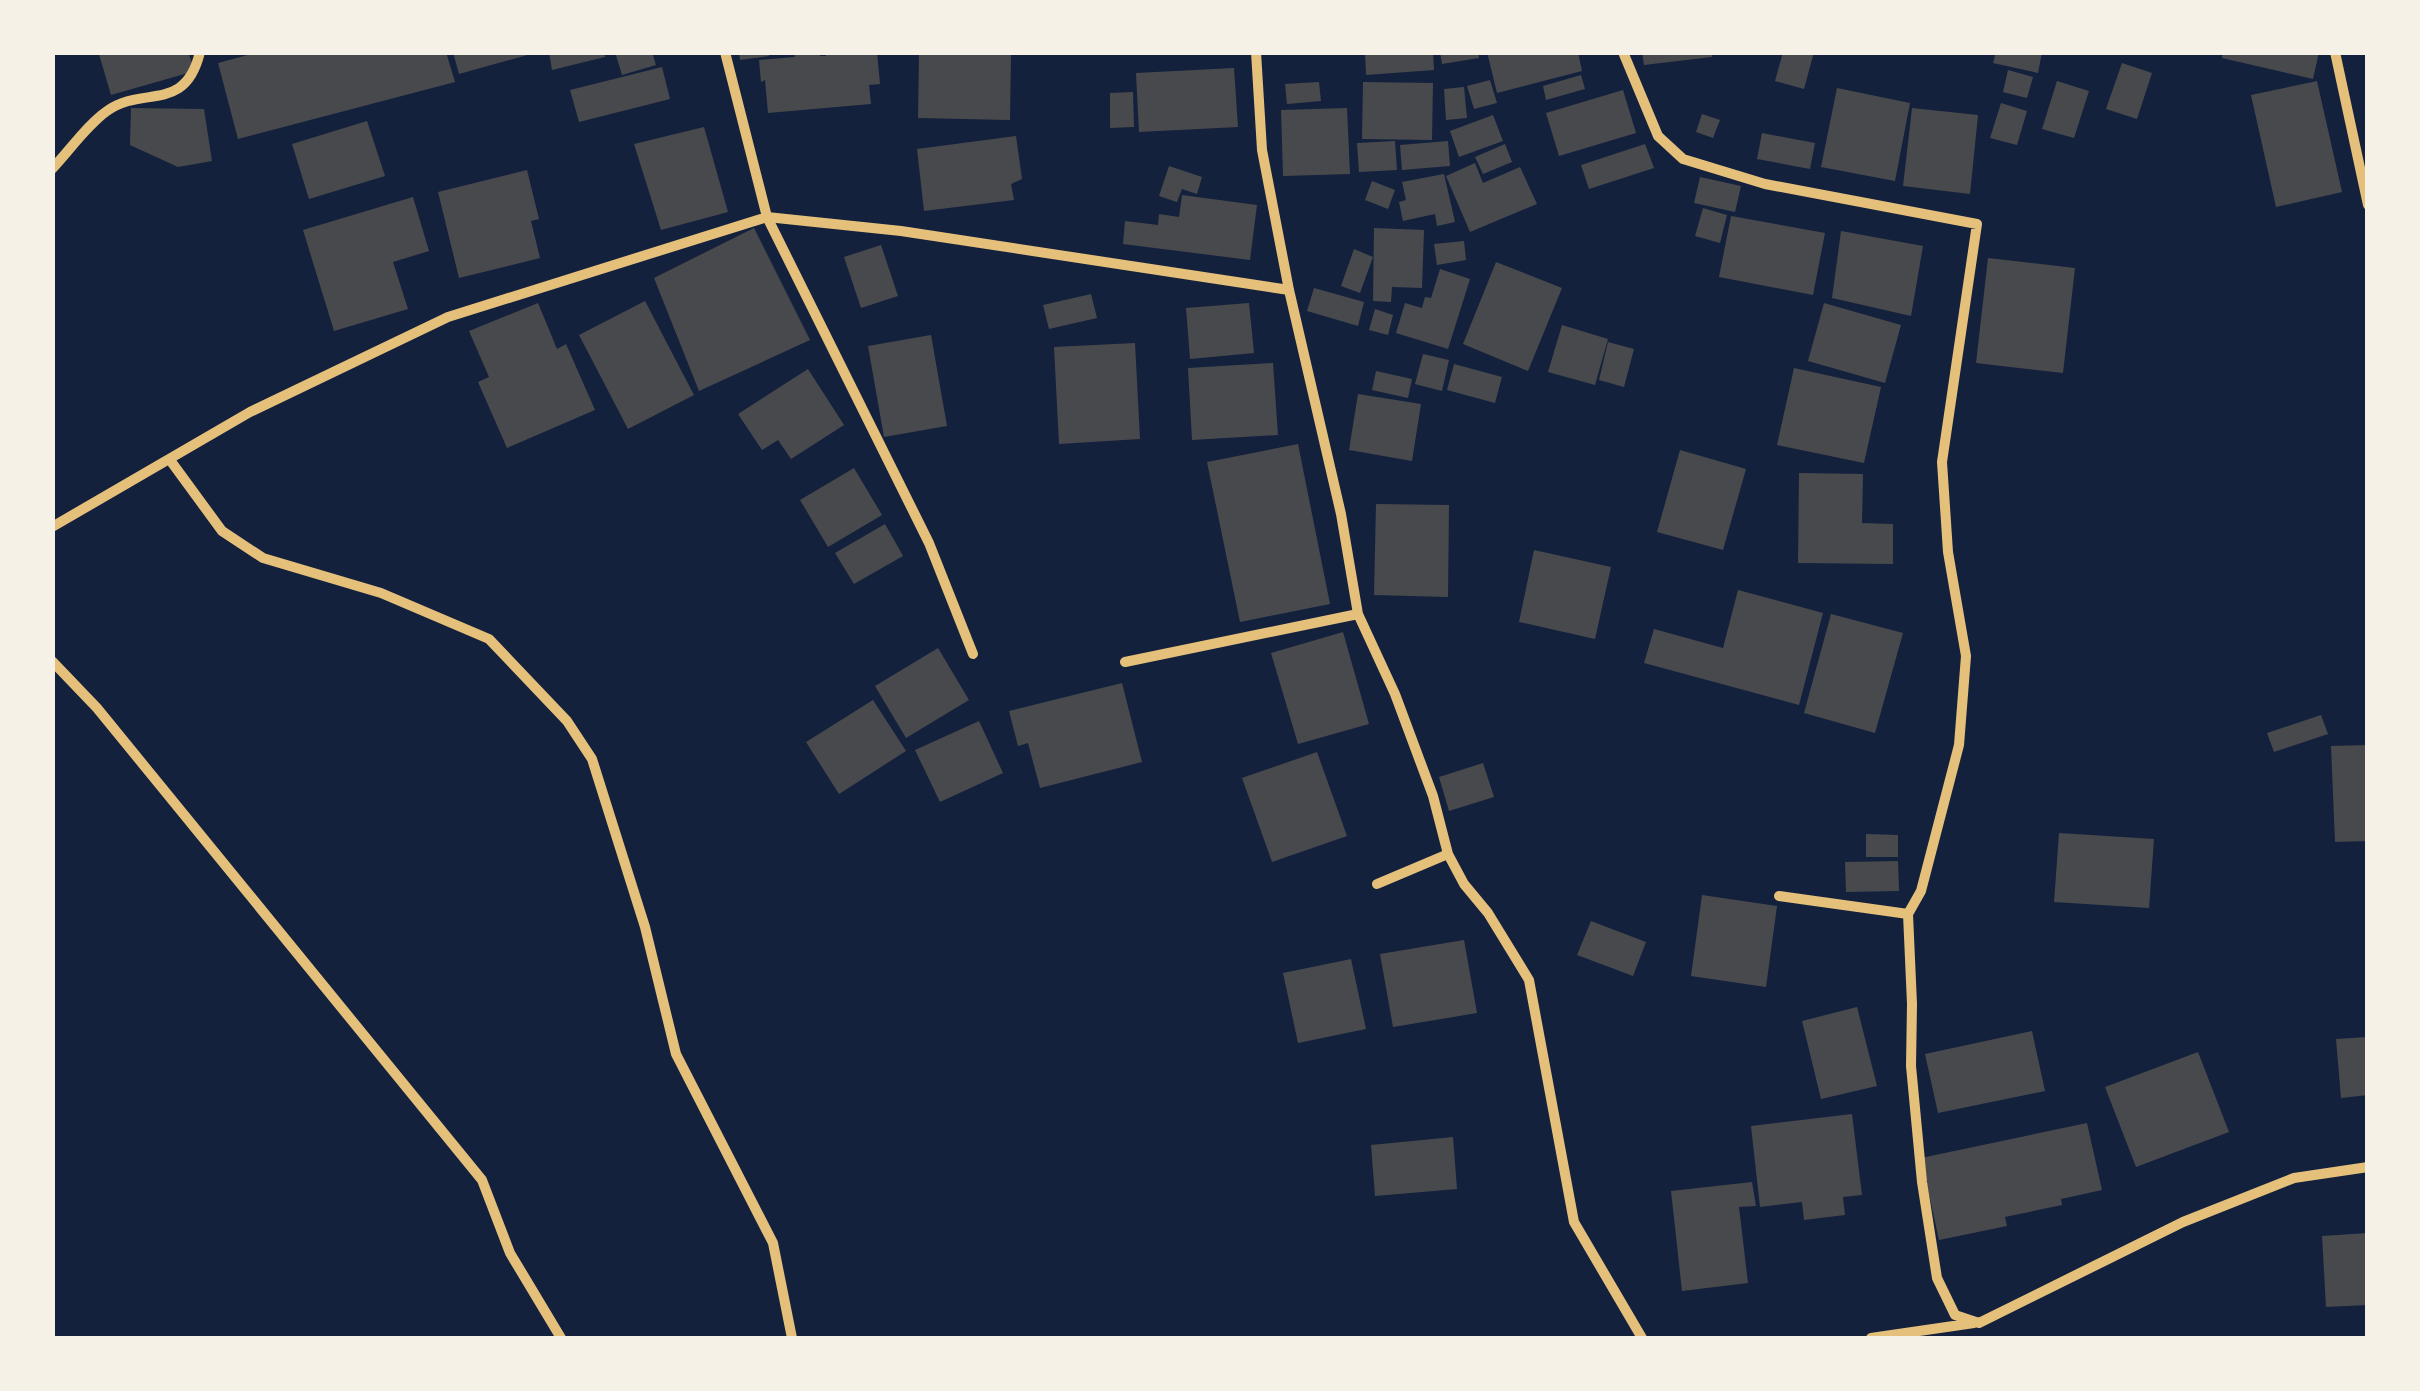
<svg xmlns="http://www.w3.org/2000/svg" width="2420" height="1391" font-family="Poppins,sans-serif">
<rect width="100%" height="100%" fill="#14213d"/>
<path fill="#48494c" d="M105 52H188L195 71 111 95 99 54Z
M259 52H446L455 82 238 139 218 63Z
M453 52H530L531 54 459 74Z
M549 52H604L605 57 552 70Z
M615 52H652L656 65 622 75Z
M739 52H768L769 56 740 60Z
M794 52H819L820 56H826V52H877L880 84 869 85 871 104 768 113 765 80 761 82 759 60 795 57Z
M964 52H1011L1010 120 918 118 919 54Z
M1365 52H1433L1434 70 1366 75Z
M1440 52H1478L1479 58 1442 64Z
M1487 52H1578L1582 71 1497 93Z
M1642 52H1712V57L1644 65Z
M1783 52H1814L1804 89 1775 81Z
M1996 52H2042L2038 73 1993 63Z
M2223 52H2319L2313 79 2222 58Z
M2122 63 2152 73 2137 119 2106 109Z
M662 67 670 99 579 122 570 90Z
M1234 68 1238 127 1139 132 1136 73Z
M2008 70 2033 77 2027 98 2003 92Z
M1581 75 1585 89 1546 100 1543 86Z
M1490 80 1497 103 1474 109 1467 86Z
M2057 81 2089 91 2074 138 2042 129Z
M2317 81 2342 192 2276 207 2251 95Z
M1319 82 1321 101 1287 104 1285 84Z
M1363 82 1433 83 1432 140 1362 139Z
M1464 87 1467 118 1446 120 1444 89Z
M1837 88 1910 103 1895 181 1821 167Z
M1623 90 1636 133 1559 156 1546 113Z
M1133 92 1134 127 1110 128V93Z
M2001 103 2027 111 2017 145 1990 138Z
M131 108 204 109 212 161 178 167 130 145Z
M1347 108 1350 174 1283 176 1281 110Z
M1912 108 1978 115 1970 194 1903 186Z
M1702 114 1720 120 1713 138 1696 132Z
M1493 115 1503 141 1459 157 1450 131Z
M367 121 385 176 309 199 292 144Z
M704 127 728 212 661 230 634 144Z
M1762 133 1815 143 1810 169 1757 159Z
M1016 136 1022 179 1011 184 1014 200 924 211 917 149Z
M1395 141 1397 170 1359 172 1357 143Z
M1448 141 1450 166 1402 170 1400 145Z
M1505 144 1512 162 1483 174 1475 157Z
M1645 144 1654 168 1589 189 1581 165Z
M1475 163 1483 183 1520 167 1537 204 1470 232 1446 176Z
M1169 166 1202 177 1197 194 1182 189 1177 202 1159 196Z
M527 170 539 219 531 221 540 258 459 278 438 192Z
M1444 174 1455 222 1437 226 1435 214 1403 221 1399 202 1406 200 1402 182Z
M1700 177 1741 186 1735 212 1694 203Z
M1372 181 1395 190 1388 209 1365 200Z
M1182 195 1257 205 1250 260 1123 244 1125 221 1158 225 1159 214 1179 217Z
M413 197 429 251 393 262 408 309 334 331 303 230Z
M1703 208 1727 215 1720 243 1695 236Z
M1731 216 1825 233 1813 295 1719 277Z
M754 228 810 340 699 391 654 278Z
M1374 228 1424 230 1422 288 1392 287 1391 302 1373 301Z
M1841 231 1923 246 1911 316 1832 298Z
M1464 241 1466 260 1437 265 1434 244Z
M881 245 898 296 861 308 844 257Z
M1354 249 1373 257 1360 293 1341 286Z
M1988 258 2075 268 2063 373 1976 363Z
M1496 262 1562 288 1528 371 1463 344Z
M1440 269 1470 279 1448 349 1396 333 1405 303 1422 308 1425 297 1431 298Z
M1314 288 1364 302 1358 326 1307 311Z
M1091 294 1097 318 1049 329 1043 305Z
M645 301 694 395 628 429 579 335Z
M538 303 557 349 566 344 595 410 507 448 478 382 489 377 469 331Z
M1249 303 1254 353 1190 359 1186 308Z
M1824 303 1901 325 1885 383 1808 361Z
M1375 309 1393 315 1388 335 1369 330Z
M1562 325 1608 339 1595 385 1548 372Z
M931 335 947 426 884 437 868 346Z
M1608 342 1634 349 1624 387 1599 380Z
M1135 343 1140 439 1059 444 1054 347Z
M1423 354 1449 360 1442 391 1415 384Z
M1273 363 1278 435 1192 440 1188 368Z
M1454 364 1502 377 1495 403 1447 390Z
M1794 368 1881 387 1864 463 1777 445Z
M808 369 844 425 791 459 778 440 762 450 738 414Z
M1376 371 1412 379 1408 398 1372 390Z
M1358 394 1421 404 1412 461 1349 450Z
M1298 444 1330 604 1240 622 1207 462Z
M1680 450 1746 469 1723 550 1657 532Z
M854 468 882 515 828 547 800 500Z
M1799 473 1863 474 1862 523 1893 524V564L1798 563Z
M1376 504 1449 505 1448 597 1374 595Z
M885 524 903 556 854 584 835 553Z
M1534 550 1611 567 1595 639 1519 622Z
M1738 590 1823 613 1799 705 1644 663 1654 629 1723 648Z
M1831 614 1903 633 1875 733 1804 713Z
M1343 632 1369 724 1298 744 1271 653Z
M938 648 969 700 906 738 875 686Z
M1122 683 1142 762 1040 788 1028 743 1018 746 1009 711Z
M873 700 906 751 839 794 806 742Z
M2321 715 2328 734 2274 752 2267 733Z
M979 721 1003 773 940 802 915 750Z
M2368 745V841L2335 842 2331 746Z
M1317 752 1347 836 1272 862 1242 778Z
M1483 763 1494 797 1449 811 1439 777Z
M2059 833 2154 839 2149 908 2054 902Z
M1866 834 1898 835V857H1866Z
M1898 861 1899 891 1846 892 1845 862Z
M1702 895 1777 906 1766 987 1691 976Z
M1591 921 1646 942 1633 976 1577 955Z
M1464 940 1477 1013 1393 1027 1380 954Z
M1351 959 1366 1029 1298 1043 1283 973Z
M1857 1007 1877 1086 1821 1099 1802 1021Z
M2032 1031 2045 1091 1938 1113 1925 1054Z
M2368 1037V1095L2341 1098 2336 1039Z
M2198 1052 2229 1132 2136 1167 2105 1087Z
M1852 1114 1862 1195 1843 1197 1845 1215 1804 1220 1802 1202 1760 1207 1751 1126Z
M2087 1123 2102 1190 2061 1199 2062 1205 2005 1217 2007 1226 1939 1240 1921 1158Z
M1453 1137 1457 1189 1375 1196 1371 1145Z
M1752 1182 1756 1206 1739 1207 1748 1283 1682 1291 1671 1191Z
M2368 1233V1305L2326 1307 2322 1236Z"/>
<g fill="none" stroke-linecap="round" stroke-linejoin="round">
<path stroke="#e5c07b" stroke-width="10" d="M725 52 767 217 929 543 973 654
M1256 52 1262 150 1289 290 1341 514 1358 614 1395 694 1433 796 1448 854 1464 884 1488 913 1529 980 1574 1222 1642 1338
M1623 52 1658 136 1683 159 1765 184 1977 224 1942 462 1948 552 1966 656 1959 745 1921 891 1908 914 1912 1004 1911 1066 1922 1182 1937 1278 1955 1315 1979 1323 2183 1222 2294 1178 2368 1167
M2335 52 2368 205
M52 169C70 150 87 125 107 111 143 85 185 114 200 52
M170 460 222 531 263 558 381 593 489 639 567 721 592 759 645 927 676 1054 773 1243 792 1338
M52 527 250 412 448 317 767 217 901 231 1289 290
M52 661 97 708 482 1180 510 1253 561 1338
M1125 662 1358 614
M1377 884 1448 854
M1779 896 1908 914
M1871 1338 1974 1323"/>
</g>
<rect width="2420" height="1391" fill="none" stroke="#f6f1e7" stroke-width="110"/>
</svg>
